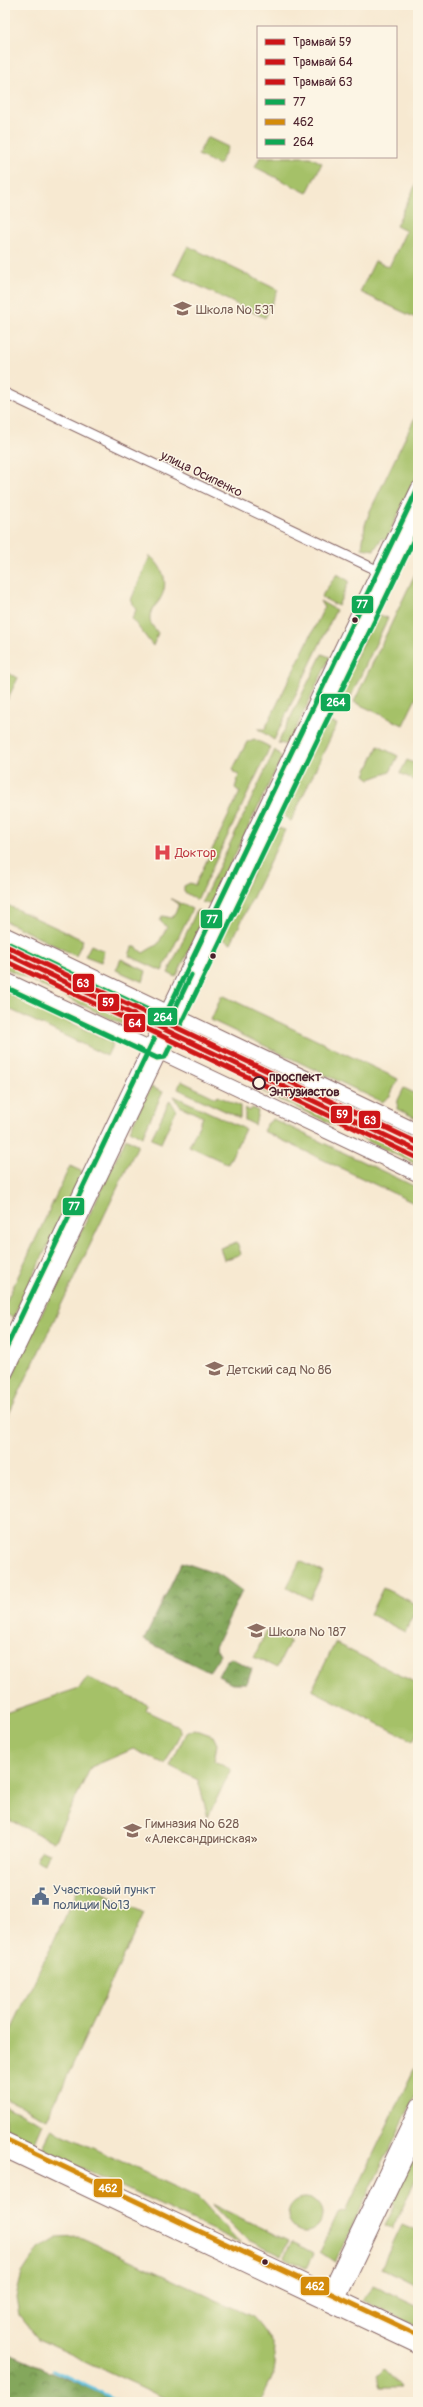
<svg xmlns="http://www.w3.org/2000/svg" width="423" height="2407" font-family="Pangolin,sans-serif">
<defs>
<pattern id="forest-crowns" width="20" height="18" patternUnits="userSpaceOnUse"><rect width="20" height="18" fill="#84a75c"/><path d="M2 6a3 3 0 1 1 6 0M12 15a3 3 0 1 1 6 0" fill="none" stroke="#6e874c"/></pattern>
</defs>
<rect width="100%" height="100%" fill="#fcf5e5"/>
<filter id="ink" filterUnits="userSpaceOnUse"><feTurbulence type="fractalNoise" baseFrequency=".025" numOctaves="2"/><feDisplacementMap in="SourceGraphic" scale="8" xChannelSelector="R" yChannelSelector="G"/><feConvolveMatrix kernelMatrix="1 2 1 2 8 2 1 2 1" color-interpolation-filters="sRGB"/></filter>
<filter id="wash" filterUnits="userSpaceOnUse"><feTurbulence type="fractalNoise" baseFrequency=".012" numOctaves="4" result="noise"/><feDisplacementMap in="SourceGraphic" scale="16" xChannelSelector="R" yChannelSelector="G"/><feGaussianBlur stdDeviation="0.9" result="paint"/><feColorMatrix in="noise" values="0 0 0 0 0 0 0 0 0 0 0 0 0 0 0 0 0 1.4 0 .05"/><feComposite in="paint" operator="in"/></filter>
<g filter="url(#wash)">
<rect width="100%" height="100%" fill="#f7e9d1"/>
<path fill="#a5c168" stroke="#78704a" d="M207 137 228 147 219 165 198 155Z
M260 157H310L322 163 307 193 255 167Z
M418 180V319L360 292 375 261 389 267 406 231 396 226Z
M188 246 278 290 265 318 174 274Z
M418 411V473L386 540 382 538 374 550 362 548 365 525 370 511Z
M150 556C164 568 170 584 159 601 156 605 150 611 150 617 149 623 154 628 158 633L153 646 132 619 136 610 131 600Z
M337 574 349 581 338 606 321 597Z
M415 574 418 576V694L403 725 354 702Z
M320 601 336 610 274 740 258 729H265L324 608Z
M377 614 388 618 342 715 332 707Z
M322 654 330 657 288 745 278 743Z
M5 672 18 678 5 704Z
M325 721 337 724 291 821 281 814Z
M254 739 270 747 197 900 184 892V886L190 883 195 885 240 792 235 788 239 775 234 773 233 769 247 742Z
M378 746 398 756 390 772 370 779 365 775Z
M275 750 282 757 212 902 209 904 202 902Z
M407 760 418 765V787L416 781 400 773Z
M275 827 285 830 231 943 221 938Z
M171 899 192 909 162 971 129 956 132 947H136L143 953 158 944 167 927 160 921 162 916 172 918 179 905Z
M5 904 83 940 76 956 5 921Z
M197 910 204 913 205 917 176 977 168 973Z
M5 944 64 972 62 977 5 950Z
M91 945 104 951 101 962 85 956Z
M121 959 146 971 143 982 116 970Z
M5 962 129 1021 126 1026 5 968Z
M5 991 113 1043 107 1056 5 1007Z
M222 995 398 1079 390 1096 382 1102 211 1020Z
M202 1038 418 1141V1147L199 1043Z
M181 1081 216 1098 218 1096 240 1106V1118L178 1089Z
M265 1086 418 1159V1165L262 1091Z
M151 1087 163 1092 142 1137 130 1130Z
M404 1088 418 1095V1119L397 1109 398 1100Z
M174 1096 245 1129 228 1164 189 1146 203 1117 180 1106Z
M170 1100 176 1110 161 1143 151 1139Z
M245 1108 250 1111 252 1108 258 1111 255 1125 245 1120Z
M273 1119 418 1188V1205L263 1131 267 1124Z
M126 1138 138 1145 7 1418 5 1417V1391Z
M70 1166 83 1172 13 1318 5 1313V1304Z
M237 1242 241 1254 224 1260 220 1248Z
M300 1561 323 1572 310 1599 287 1587Z
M383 1588 418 1605 405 1632 370 1614Z
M267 1630 290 1641 277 1668 254 1657Z
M335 1643 418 1684V1731L413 1741 312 1690Z
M89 1678 148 1705 146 1711 176 1725 180 1731V1734L165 1764 133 1749 91 1767 54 1842 5 1818V1713L79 1688 85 1680Z
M194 1729 213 1736 217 1744 214 1761 231 1769 208 1817 198 1780 170 1766 186 1733Z
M41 1850 50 1853 44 1864 36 1860Z
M82 1882 144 1913 47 2119 5 2098V2042Z
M418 2061V2090L335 2262 320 2252 339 2212 346 2211Z
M5 2106 43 2124 34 2145 5 2132Z
M52 2129 199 2198 240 2243 42 2149Z
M418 2142V2174L392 2229 385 2226 395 2205 389 2202Z
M288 2215a17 17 0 1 1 34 0a17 17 0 1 1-34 0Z
M212 2204 288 2241 281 2256 246 2239Z
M402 2224 418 2231V2287L381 2268Z
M80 2237 253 2317C282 2349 281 2366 260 2402H174L38 2339 19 2315 16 2297 22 2273 38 2249 56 2238Z
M291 2242 313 2254 306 2268 284 2257Z
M374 2285 418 2306V2327L362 2300Z
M384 2369 401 2387H381L377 2376Z"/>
<path fill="url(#forest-crowns)" stroke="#676344" d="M182 1562 220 1575 242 1591 215 1647 220 1655 209 1672 144 1640Z
M231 1658 252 1669 247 1683H232L218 1676 226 1661Z
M5 2352 121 2402H5Z"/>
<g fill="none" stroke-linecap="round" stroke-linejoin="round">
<path stroke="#63c4e2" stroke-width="3" d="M53 2370 121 2402"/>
</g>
</g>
<g filter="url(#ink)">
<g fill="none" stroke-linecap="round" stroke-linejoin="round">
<defs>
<path id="street" d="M5 393 383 573"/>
<path id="secondary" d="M5 934 418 1131
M5 979 418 1175
M5 1350 418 488
M5 1375 418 515
M5 2139 418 2335
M5 2151 418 2347
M329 2301 328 2293 418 2105
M333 2303 339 2298 418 2133"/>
</defs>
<use href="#street" stroke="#876665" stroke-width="11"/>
<use href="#secondary" stroke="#876665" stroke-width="15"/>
<use href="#street" stroke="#fff" stroke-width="9"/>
<use href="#secondary" stroke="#fff" stroke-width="13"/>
<defs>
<path id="bus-1" d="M5 1350 418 488"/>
<path id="bus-2" d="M5 2139 418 2335"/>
<path id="bus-3" d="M5 942 165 1018 172 1015 191 975
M5 987 157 1058 165 1057 418 531"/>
</defs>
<use href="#bus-1" stroke="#fcf5e5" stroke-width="8"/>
<use href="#bus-2" stroke="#fcf5e5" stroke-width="8"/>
<use href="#bus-3" stroke="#fcf5e5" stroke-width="8"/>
<use href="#bus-1" stroke="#10a855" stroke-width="5"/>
<use href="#bus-2" stroke="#d48b09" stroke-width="5"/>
<use href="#bus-3" stroke="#10a855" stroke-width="5"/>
<defs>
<path id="tram-1" d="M5 953 418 1151"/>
<path id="tram-2" d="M5 961 415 1157"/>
<path id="tram-3" d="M8 947 418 1143"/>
</defs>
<use href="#tram-1" stroke="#fcf5e5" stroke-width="8"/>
<use href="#tram-2" stroke="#fcf5e5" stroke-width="8"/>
<use href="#tram-3" stroke="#fcf5e5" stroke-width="8"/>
<use href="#tram-1" stroke="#ce1417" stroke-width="5"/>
<use href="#tram-2" stroke="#ce1417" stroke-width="5"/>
<use href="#tram-3" stroke="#ce1417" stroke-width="5"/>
</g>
</g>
<defs>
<symbol id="school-bare" viewBox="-9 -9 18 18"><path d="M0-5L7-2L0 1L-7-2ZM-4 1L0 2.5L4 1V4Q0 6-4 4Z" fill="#8d6e63" stroke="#fcf5e5" stroke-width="2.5" paint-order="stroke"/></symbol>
<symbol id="hospital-bare" viewBox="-9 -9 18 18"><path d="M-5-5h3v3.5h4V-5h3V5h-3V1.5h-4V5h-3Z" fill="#e0444e" stroke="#fcf5e5" stroke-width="2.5" paint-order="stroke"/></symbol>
<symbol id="civic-bare" viewBox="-9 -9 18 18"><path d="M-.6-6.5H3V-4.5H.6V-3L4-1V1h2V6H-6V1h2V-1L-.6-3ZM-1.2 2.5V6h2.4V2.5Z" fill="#5c6f8a" stroke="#fcf5e5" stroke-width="2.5" paint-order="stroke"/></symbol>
</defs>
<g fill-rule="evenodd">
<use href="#school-bare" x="170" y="296" width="25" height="25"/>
<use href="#hospital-bare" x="150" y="840" width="25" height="25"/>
<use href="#school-bare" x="202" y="1356" width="25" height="25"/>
<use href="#school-bare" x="244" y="1618" width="25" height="25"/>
<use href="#school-bare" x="120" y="1818" width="25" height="25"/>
<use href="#civic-bare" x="28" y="1884" width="25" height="25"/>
</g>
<g fill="#4a1f2b" stroke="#fcf5e5" stroke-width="1.5">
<circle cx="355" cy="620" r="3.5"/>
<circle cx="213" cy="956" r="3.5"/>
<circle cx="265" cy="2262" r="3.5"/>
</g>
<circle fill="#fcf5e5" stroke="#4a1f2b" stroke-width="2" cx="259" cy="1083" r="6"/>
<g text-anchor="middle" stroke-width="3" stroke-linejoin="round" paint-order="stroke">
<g font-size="13" fill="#785e54" stroke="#fcf5e5" text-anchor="start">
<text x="196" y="314">Школа № 531</text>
<text x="227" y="1374">Детский сад № 86</text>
<text x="269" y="1636">Школа № 187</text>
<text x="145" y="1828">Гимназия № 628<tspan x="145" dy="15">«Александринская»</tspan></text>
</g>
<g font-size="13" fill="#4a1f2b" stroke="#fcf5e5">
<text transform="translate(202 473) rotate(26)" y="5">улица Осипенко</text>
</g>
<g font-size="13" fill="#be3a42" stroke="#fcf5e5" text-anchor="start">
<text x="175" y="857">Доктор</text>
</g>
<g font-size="13" font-weight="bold" fill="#4a1f2b" stroke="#fcf5e5" text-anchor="start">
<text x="269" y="1081">проспект<tspan x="269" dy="15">Энтузиастов</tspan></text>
</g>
<g font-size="13" fill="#4e5e75" stroke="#fcf5e5" text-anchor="start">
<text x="53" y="1894">Участковый пункт<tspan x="53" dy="15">полиции №13</tspan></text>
</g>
</g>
<g stroke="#fcf5e5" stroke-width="1.5">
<rect x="351" y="595" width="23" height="19" rx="4" fill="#10a855"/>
<rect x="320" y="693" width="31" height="19" rx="4" fill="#10a855"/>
<rect x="200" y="909" width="23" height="20" rx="4" fill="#10a855"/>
<rect x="72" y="973" width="23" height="20" rx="4" fill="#ce1417"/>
<rect x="97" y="993" width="23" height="19" rx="4" fill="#ce1417"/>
<rect x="147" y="1007" width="31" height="19" rx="4" fill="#10a855"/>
<rect x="123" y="1013" width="23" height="20" rx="4" fill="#ce1417"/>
<rect x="330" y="1105" width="23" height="19" rx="4" fill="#ce1417"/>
<rect x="358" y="1110" width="23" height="19" rx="4" fill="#ce1417"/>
<rect x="62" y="1197" width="23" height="19" rx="4" fill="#10a855"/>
<rect x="93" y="2178" width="30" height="20" rx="4" fill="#d48b09"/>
<rect x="300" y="2276" width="30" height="20" rx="4" fill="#d48b09"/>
</g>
<g font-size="11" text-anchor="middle" font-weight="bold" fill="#fff">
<text x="362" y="608">77</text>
<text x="336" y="706">264</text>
<text x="212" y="923">77</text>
<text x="83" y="987">63</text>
<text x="108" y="1006">59</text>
<text x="163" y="1021">264</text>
<text x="135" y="1027">64</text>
<text x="342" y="1118">59</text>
<text x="370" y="1124">63</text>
<text x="74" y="1210">77</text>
<text x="108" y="2192">462</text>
<text x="315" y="2290">462</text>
</g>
<rect width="423" height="2407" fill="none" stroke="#fcf5e5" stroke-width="20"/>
<rect x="257" y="26" width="140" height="132" fill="#fcf5e5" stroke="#b59f9b"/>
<rect x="265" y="39" width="20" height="6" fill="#ce1417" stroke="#b59f9b"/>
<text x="293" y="46" font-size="12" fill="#4a1f2b">Трамвай 59</text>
<rect x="265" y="59" width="20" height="6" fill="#ce1417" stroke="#b59f9b"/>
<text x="293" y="66" font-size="12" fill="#4a1f2b">Трамвай 64</text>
<rect x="265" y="79" width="20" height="6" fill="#ce1417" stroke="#b59f9b"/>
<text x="293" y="86" font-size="12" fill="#4a1f2b">Трамвай 63</text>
<rect x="265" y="99" width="20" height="6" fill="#10a855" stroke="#b59f9b"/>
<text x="293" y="106" font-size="12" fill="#4a1f2b">77</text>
<rect x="265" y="119" width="20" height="6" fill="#d48b09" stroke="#b59f9b"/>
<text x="293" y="126" font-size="12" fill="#4a1f2b">462</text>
<rect x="265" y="139" width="20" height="6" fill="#10a855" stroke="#b59f9b"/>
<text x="293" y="146" font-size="12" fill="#4a1f2b">264</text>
</svg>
